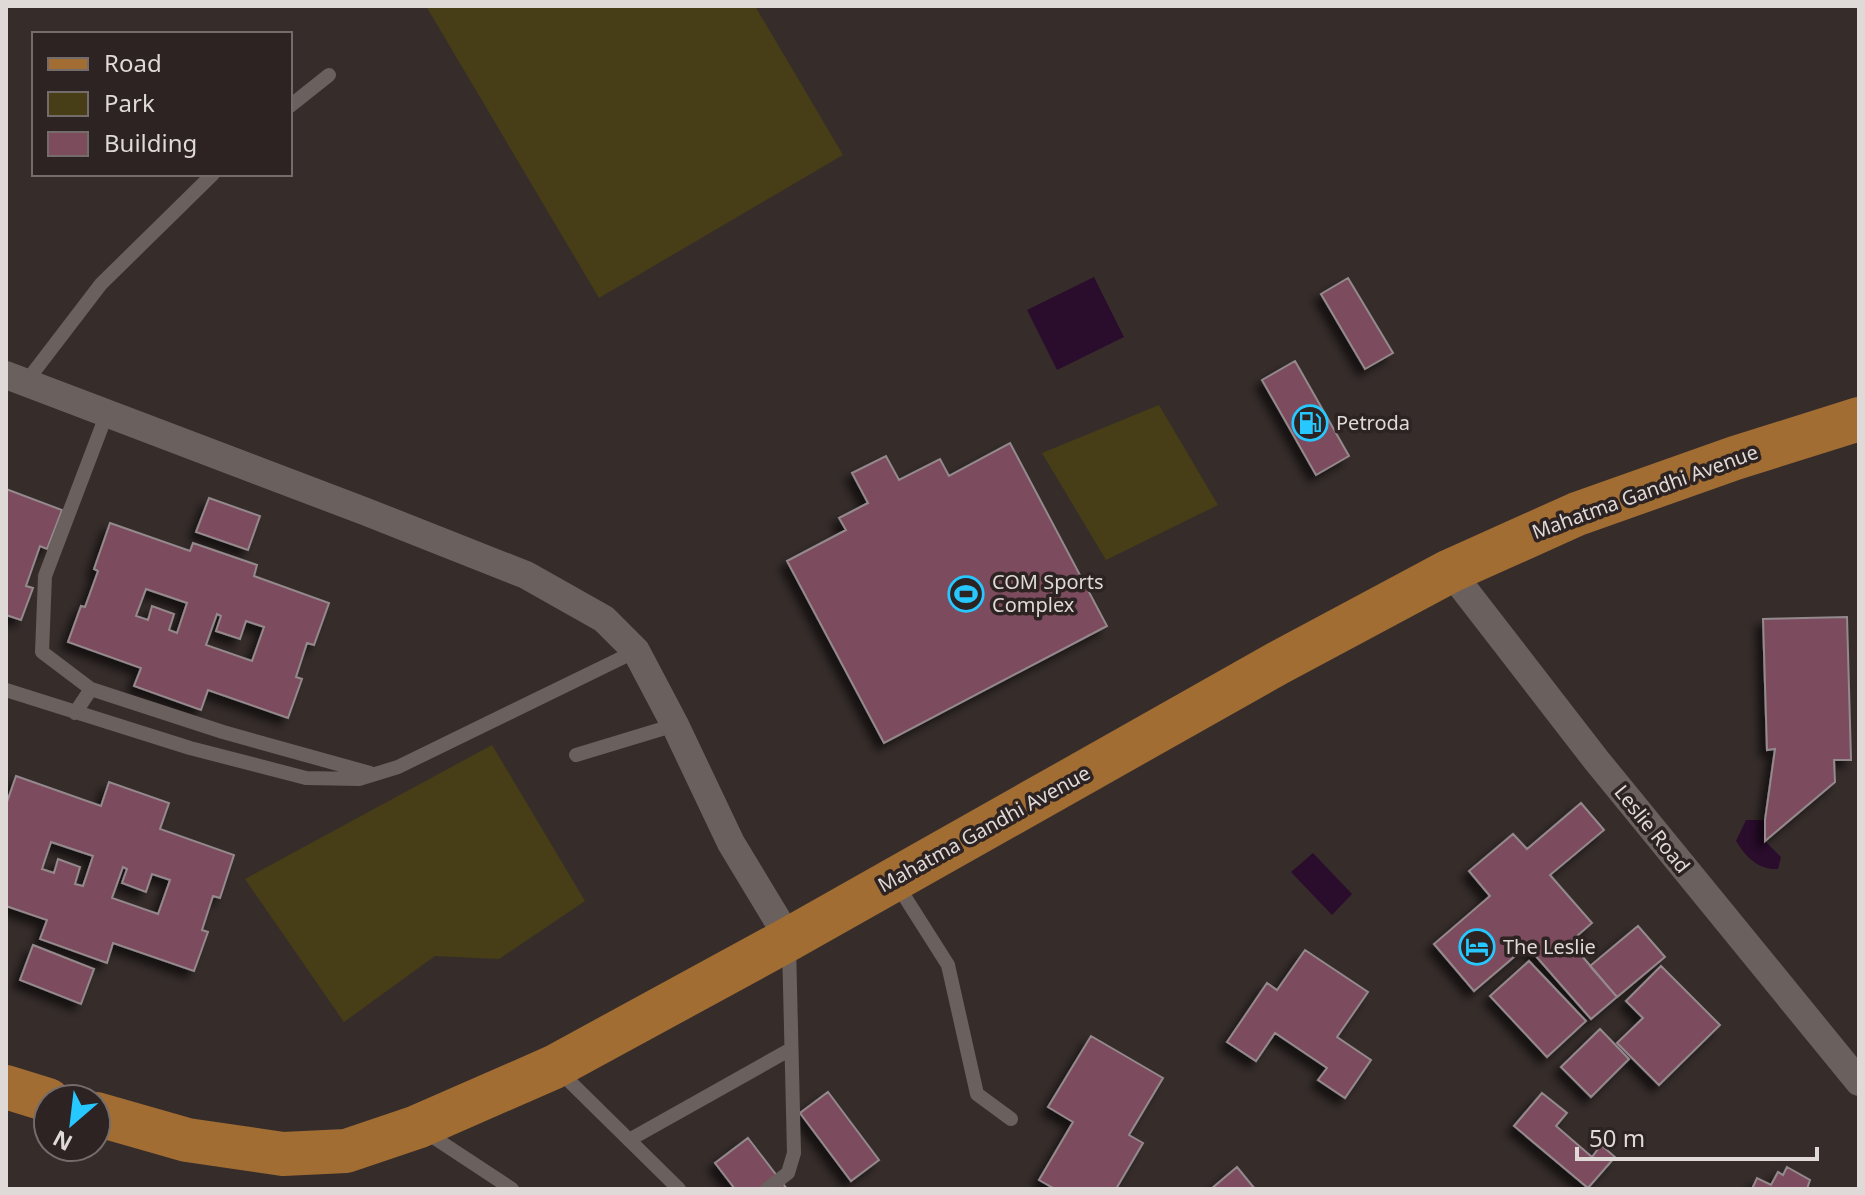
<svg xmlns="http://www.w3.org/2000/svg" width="1865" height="1195" font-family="'Noto Sans',sans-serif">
<defs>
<filter id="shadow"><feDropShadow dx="-7" dy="7" stdDeviation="4" flood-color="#0009"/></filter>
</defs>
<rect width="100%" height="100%" fill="#362d2b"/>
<path fill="#473d16" d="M426 6H755L843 155 599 298Z
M1159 405 1218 505 1106 560 1042 453Z
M492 745 585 901 499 959 435 956 344 1022 245 879Z"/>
<path fill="#2a0c2c" d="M1094 277 1124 337 1057 370 1027 310Z
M1746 820H1765V841L1781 857 1778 869C1758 870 1746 857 1736 841Z
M1313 853 1352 894 1332 915 1291 872Z"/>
<path fill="#7c4c5d" stroke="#94898d" stroke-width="2" fill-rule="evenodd" filter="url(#shadow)" d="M1348 278 1393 353 1365 369 1321 294Z
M1295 361 1349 456 1316 475 1262 380Z
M1010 443 1107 626 884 743 787 561 846 530 839 518 868 503 852 473 886 456 899 480 940 459 949 476Z
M6 489 62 510 47 549 40 546 26 586 33 588 21 620 6 615Z
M209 498 260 516 248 550 196 532Z
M110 523 190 551 193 543 257 565 254 576 329 603 314 645 307 643 296 677 302 679 288 718 208 690 201 710 134 686 141 668 68 642 81 606 85 607 98 571 94 569ZM146 589 187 603 177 633 169 630 174 614 152 606 148 620 136 616ZM217 614 221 616 216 631 240 639 246 621 264 627 252 661 206 645Z
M1847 617 1851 760H1834L1835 782 1765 841V820L1775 749 1767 750 1763 619Z
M16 776 101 806 109 782 169 803 160 829 234 855 220 898 213 896 202 930 208 932 194 971 113 943 107 963 40 939 47 920 6 906V805ZM51 842 93 856 83 886 75 884 80 867 58 859 54 873 42 869ZM123 867 127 869 122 883 146 892 152 874 170 880 158 914 112 898Z
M1581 803 1604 830 1550 875 1592 923 1570 942 1617 997 1591 1019 1527 946 1474 991 1434 944 1490 896 1469 871 1513 834 1527 849Z
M1638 926 1665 957 1617 997 1590 966Z
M33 945 94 969 81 1004 20 980Z
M1305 950 1368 992 1337 1037 1371 1060 1345 1098 1318 1080 1327 1068 1275 1033 1256 1061 1227 1042 1267 983 1277 990Z
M1529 961 1586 1021 1547 1057 1490 996Z
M1661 966 1720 1025 1659 1085 1617 1043 1643 1018 1626 1001Z
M1600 1029 1629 1059 1591 1097 1561 1067Z
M1091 1036 1163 1078 1129 1135 1143 1143 1116 1189H1055L1039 1180 1073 1122 1048 1107Z
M828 1092 879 1160 851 1181 800 1113Z
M1542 1093 1567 1113 1556 1126 1592 1157 1601 1145 1615 1157 1588 1188 1514 1126Z
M748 1138 787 1189H735L715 1163Z
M1237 1167 1255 1189H1211Z
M1787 1167 1810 1180 1807 1189H1752L1757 1178 1771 1185 1778 1172 1783 1175Z"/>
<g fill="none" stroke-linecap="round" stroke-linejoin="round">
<path stroke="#6a605e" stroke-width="14" d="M290 106 329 75
M26 382 101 284 213 174
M91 689 223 732 370 773
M6 690 190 748 306 778 359 779 398 767 636 651
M75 713 91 689 42 652 45 576 107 413
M576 755 675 725
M896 883 948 965 977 1094 1011 1119
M558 1070 679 1189
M424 1131 512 1189
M629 1140 791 1049
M767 1189 788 1173 794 1153 789 945"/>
<path stroke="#6a605e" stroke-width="28" d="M6 375 364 511 526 575 604 619 636 651 675 725 731 843 789 939
M1450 571 1597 761 1859 1082"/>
<path stroke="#a16d33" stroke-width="44" d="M6 1087 48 1100
M96 1114 187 1140 283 1154 346 1151 417 1127 554 1067 789 939 1278 663 1450 571 1577 514 1735 458 1859 419"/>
</g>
<defs>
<symbol id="fuel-ring" viewBox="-11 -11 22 22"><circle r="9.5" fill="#2c2322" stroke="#27c8ff" stroke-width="1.5"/><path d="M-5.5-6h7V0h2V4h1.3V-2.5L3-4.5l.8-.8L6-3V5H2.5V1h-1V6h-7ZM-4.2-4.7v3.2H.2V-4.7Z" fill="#27c8ff"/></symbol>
<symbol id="stadium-ring" viewBox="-11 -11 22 22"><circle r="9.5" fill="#2c2322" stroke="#27c8ff" stroke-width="1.5"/><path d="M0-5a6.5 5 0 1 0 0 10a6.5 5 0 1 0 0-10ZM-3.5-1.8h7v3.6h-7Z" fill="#27c8ff"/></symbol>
<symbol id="hotel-ring" viewBox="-11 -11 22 22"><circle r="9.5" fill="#2c2322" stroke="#27c8ff" stroke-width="1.5"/><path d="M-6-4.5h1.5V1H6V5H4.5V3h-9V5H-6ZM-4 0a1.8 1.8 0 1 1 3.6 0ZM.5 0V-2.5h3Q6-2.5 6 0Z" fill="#27c8ff"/></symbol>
</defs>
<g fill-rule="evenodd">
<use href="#fuel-ring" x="1290" y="403" width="40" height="40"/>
<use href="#stadium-ring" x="946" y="574" width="40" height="40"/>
<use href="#hotel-ring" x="1457" y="927" width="40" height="40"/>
</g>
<g text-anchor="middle" stroke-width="7" stroke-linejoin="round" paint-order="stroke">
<g font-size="20" fill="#dfd9d8" stroke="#2c2322" text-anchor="start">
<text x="1336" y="430">Petroda</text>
<text x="992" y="589">COM Sports<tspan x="992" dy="23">Complex</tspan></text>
<text x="1503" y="954">The Leslie</text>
</g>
<g font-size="20" fill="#dfd9d8" stroke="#2c2322">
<text transform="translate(1645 492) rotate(-20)" y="7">Mahatma Gandhi Avenue</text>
<text transform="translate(984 829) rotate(-29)" y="7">Mahatma Gandhi Avenue</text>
<text transform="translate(1652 829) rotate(51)" y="7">Leslie Road</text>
</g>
</g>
<rect width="1865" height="1195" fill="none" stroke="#dfd9d8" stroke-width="16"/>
<rect x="32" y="32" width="260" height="144" fill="#2c2322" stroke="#746c6b" stroke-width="2"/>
<rect x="48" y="58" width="40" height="12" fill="#a16d33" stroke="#746c6b" stroke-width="2"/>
<text x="104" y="72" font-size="24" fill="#dfd9d8">Road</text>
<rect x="48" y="92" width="40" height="24" fill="#473d16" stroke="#746c6b" stroke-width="2"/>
<text x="104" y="112" font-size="24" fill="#dfd9d8">Park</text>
<rect x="48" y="132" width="40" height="24" fill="#7c4c5d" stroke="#746c6b" stroke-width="2"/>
<text x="104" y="152" font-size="24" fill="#dfd9d8">Building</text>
<g transform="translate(72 1123) rotate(208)"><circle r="38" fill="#2c2322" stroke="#746c6b" stroke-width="2"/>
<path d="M0-6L14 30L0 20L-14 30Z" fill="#27c8ff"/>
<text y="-12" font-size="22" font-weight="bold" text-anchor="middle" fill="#dfd9d8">N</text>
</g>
<path d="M1577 1147v12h240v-12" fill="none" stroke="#dfd9d8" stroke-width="4"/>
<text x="1589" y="1147" font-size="24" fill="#dfd9d8" stroke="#2c2322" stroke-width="6" paint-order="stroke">50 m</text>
</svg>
